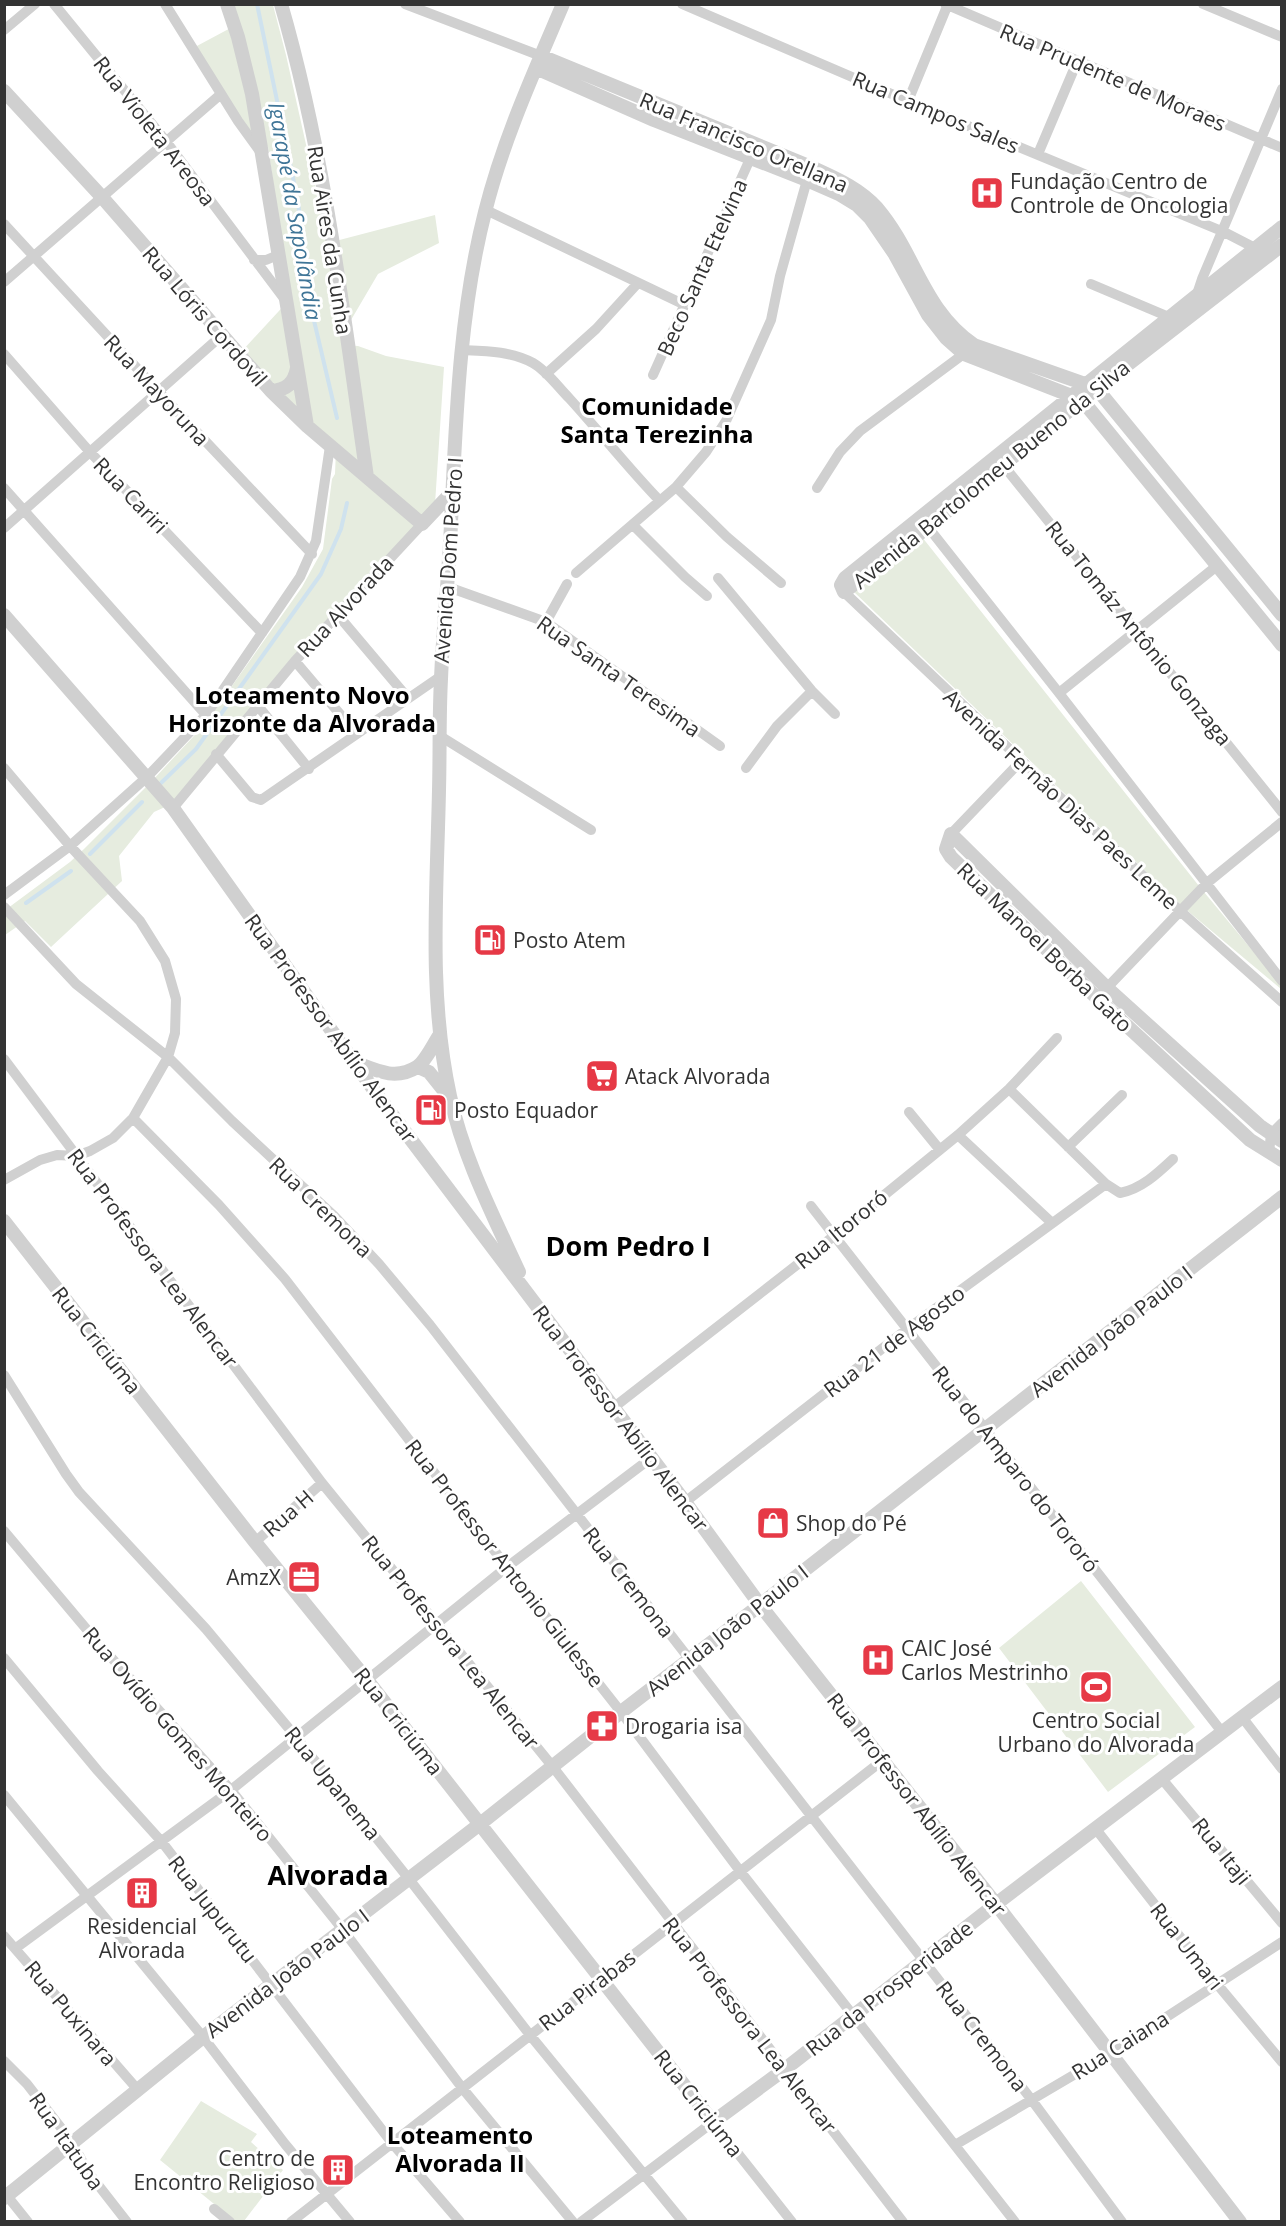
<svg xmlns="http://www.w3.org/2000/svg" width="1286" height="2226" viewBox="0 0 1286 2226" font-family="'Open Sans',sans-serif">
  <rect width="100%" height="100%" fill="#fff"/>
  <path fill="#e6ecdf" d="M 232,5 L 273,5 L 286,55 L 328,243 L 435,215 L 439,243 L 378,274 L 351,320 L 339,330 L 344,345 L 358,346 L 386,356 L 444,367 L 435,504 L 176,802 L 154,812 L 119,856 L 122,881 L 51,947 L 25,921 L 5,935 L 4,911 L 70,862 L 84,849 L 152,781 L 205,724 L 302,587 L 323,549 L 332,479 L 335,474 L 336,449 L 242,351 L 290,299 L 268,147 L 250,134 L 195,47 L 238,24 Z
    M 922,537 L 1199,886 L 1281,985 L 1281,989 L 1183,907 L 853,591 Z
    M 1081,1581 L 1195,1727 L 1108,1792 L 999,1648 Z
    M 201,2101 L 257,2134 L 251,2142 L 283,2170 L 244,2221 L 235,2221 L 160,2160 Z"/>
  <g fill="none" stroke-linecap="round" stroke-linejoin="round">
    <path stroke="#cfe2ee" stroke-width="4" d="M 257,4 L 298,202 L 311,308 L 337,418
      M 161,783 L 196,749 L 321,574 L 341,529 L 347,503
      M 90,854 L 142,802
      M 26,903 L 71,871"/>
    <path stroke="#d0d0d0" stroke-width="10" d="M 54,4 L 165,140 L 286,301
      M 165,4 L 238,121 L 261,153
      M 405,4 L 541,56
      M 682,4 L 908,101 L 1224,232 L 1255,248
      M 945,4 L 1282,148
      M 1203,4 L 1282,37
      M 4,30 L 35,4
      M 908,101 L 948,4
      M 1038,154 L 1077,62
      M 486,210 L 685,305
      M 4,224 L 158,391 L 312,554
      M 254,260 L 266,260 L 278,255
      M 4,282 L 221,94
      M 1091,284 L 1169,317
      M 1199,296 L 1197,294 L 1202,279 L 1282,89
      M 461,350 C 485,351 511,351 533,363 C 547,371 558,387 569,398 C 600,432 628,468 660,501
      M 4,354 L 89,451 L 262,633
      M 546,374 L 596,329 L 638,283
      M 653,375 L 750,159
      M 1000,461 L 1282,812
      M 676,487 L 727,537 L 781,583
      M 4,488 L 206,715
      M 817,488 L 840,452 L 860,431 L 969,350
      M 924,522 L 1059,693 L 1282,981
      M 634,526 L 685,577 L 707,596
      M 4,528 L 221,336
      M 576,573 L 676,487 L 706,452 L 726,421 L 771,320 L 780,276 L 809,173
      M 718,578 L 812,691 L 835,714
      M 448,587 L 546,622 L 720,746
      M 844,592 L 1179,910 L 1282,1002
      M 337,614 L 407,697
      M 546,622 L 567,584
      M 295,661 L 356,733
      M 1059,693 L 1218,565
      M 258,706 L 309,769
      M 440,736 L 591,830
      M 216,754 L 252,797 L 261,800 L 441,676
      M 4,768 L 70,846 L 140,921 L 165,961 L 176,999 L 175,1033 L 168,1057 L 133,1118 L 113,1138 L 90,1151 L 76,1156 L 57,1155 L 40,1160 L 4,1180
      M 746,768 L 777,726 L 812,691
      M 173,808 L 295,661 L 422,524
      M 951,834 L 1021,761
      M 4,895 L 70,846 L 147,777 L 206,715 L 300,577 L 316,541 L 330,446
      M 4,907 L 76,984 L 168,1057 L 232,1121 L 334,1216 L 379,1264 L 430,1325 L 1031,2099 L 1122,2222
      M 1102,993 L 1207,883 L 1282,822
      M 4,1059 L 322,1483 L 553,1767 L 903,2222
      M 1009,1089 L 1106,1184 L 1120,1193 C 1141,1189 1157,1174 1173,1159
      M 909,1112 L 940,1150
      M 133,1118 L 219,1205 L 285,1279 L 507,1567 L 621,1712 L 740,1871 L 1015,2222
      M 958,1135 L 1052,1223
      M 1068,1147 L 1122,1095
      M 1269,1153 L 1271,1134 L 1282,1123
      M 811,1206 L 1222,1732
      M 4,1375 L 66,1474 L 79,1492 L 206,1629 L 296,1737 L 409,1879 L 530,2035 L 683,2222
      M 613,1408 L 834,1236 L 958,1135 L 1009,1089 L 1057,1038
      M 685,1502 L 906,1330 L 1106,1184
      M 4,1531 L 99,1644 L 231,1790 L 343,1930 L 463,2089 L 573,2222
      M 255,1542 L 322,1483
      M 4,1658 L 98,1771 L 162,1842 L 392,2143 L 460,2222
      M 1242,1717 L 1282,1769
      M 1162,1779 L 1282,1923
      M 4,1795 L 203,2037 L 285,2144 L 350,2222
      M 1095,1828 L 1217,1984 L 1282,2062
      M 4,1936 L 138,2090
      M 16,1948 L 231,1790 L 507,1567 L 651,1458
      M 4,2061 L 27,2084 L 72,2142 L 88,2172 L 127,2222
      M 955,2145 L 1111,2053 L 1282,1942
      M 4,2192 L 28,2222
      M 214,2209 L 230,2222
      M 291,2222 L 883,1760
      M 581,2222 L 713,2122 L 792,2222"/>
    <path stroke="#d0d0d0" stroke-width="14" d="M 227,4 L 238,37 L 252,94 L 307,426
      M 281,4 C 326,159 344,319 367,477
      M 541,56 L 811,167 C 835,178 859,188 877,208 C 916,254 922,309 974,345 L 1091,386
      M 536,68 L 654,120 L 807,180 L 839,194 L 857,205 L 870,218 L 894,253 L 928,315 L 946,338 L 964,354 L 1082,400 L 1282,645
      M 4,91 L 101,196 L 271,391 L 307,426 L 422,524 L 453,491
      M 1282,227 L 845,578 L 841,585 L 844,592 L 928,527 L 1082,400 L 1282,245
      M 1097,389 L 1282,615
      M 271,391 C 287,390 294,383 297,368
      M 4,615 L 173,808 L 381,1100 L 685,1502 L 760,1605 L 996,1904 L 1240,2222
      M 354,1062 C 375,1070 395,1081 417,1067 C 425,1062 433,1045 439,1036
      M 418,1067 L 429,1072 L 449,1097
      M 1282,1141 L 1260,1126 L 1107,988 L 951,834 L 946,849 L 951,857 L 1097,998 L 1250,1140 L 1282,1160
      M 4,1221 L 255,1542 L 367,1680 L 713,2122 L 785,2069 L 996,1904 L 1282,1687
      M 519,1272 C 493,1215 463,1157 450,1096 C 428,995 437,892 439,790 C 440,753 439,716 441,679 C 443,627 449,575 451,523 C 456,419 459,314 485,212 C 503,140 534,72 563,4
      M 4,2198 L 203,2037 L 480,1824 L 621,1712 L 760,1605 L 1282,1197"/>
  </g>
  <defs>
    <symbol id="hospital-square" viewBox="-11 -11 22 22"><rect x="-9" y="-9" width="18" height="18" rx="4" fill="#e63946" stroke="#fff"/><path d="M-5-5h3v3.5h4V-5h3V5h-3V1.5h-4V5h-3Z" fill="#fff"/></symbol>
    <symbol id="fuel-square" viewBox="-11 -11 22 22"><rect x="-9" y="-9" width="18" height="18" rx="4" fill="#e63946" stroke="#fff"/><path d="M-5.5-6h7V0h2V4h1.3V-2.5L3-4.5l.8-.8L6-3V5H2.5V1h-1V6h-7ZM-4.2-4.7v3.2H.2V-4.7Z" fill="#fff"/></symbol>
    <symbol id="supermarket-square" viewBox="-11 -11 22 22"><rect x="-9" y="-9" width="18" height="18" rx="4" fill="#e63946" stroke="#fff"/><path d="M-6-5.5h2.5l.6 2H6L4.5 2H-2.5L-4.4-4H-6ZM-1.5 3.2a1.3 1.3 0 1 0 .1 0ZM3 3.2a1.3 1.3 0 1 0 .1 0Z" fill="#fff"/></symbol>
    <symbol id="shop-square" viewBox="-11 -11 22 22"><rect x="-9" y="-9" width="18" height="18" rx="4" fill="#e63946" stroke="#fff"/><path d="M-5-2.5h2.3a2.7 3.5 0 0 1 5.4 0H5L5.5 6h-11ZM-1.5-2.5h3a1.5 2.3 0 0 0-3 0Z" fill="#fff"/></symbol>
    <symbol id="office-square" viewBox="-11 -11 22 22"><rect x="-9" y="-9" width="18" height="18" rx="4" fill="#e63946" stroke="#fff"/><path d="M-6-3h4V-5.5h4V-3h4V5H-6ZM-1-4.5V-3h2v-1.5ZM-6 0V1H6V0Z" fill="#fff"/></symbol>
    <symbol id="stadium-square" viewBox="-11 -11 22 22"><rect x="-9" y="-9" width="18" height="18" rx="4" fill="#e63946" stroke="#fff"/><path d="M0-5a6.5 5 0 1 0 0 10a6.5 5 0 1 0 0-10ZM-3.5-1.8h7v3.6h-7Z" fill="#fff"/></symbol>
    <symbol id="pharmacy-square" viewBox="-11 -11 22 22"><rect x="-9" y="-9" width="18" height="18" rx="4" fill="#e63946" stroke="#fff"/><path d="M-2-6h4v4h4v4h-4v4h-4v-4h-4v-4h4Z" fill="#fff"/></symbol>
    <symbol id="building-square" viewBox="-11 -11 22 22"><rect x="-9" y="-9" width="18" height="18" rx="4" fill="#e63946" stroke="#fff"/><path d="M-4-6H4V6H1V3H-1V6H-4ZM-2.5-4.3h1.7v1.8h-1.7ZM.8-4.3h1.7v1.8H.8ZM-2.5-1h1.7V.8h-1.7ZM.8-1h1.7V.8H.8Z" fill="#fff"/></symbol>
  </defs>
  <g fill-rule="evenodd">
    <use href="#hospital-square" x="968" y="174" width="38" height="38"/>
    <use href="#fuel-square" x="471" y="921" width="38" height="38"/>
    <use href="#supermarket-square" x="583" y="1057" width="38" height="38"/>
    <use href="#fuel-square" x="412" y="1091" width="38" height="38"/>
    <use href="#shop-square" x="754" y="1504" width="38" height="38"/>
    <use href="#office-square" x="285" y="1558" width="38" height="38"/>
    <use href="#hospital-square" x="859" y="1641" width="38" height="38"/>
    <use href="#stadium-square" x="1077" y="1668" width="38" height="38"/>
    <use href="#pharmacy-square" x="583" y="1707" width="38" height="38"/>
    <use href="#building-square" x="123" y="1874" width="38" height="38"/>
    <use href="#building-square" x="319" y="2151" width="38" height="38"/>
  </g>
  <g text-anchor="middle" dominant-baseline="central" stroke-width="6" stroke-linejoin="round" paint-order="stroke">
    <g font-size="21" fill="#333" stroke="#fff">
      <text transform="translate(1113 77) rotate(23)">Rua Prudente de Moraes</text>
      <text transform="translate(936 112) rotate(23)">Rua Campos Sales</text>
      <text transform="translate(155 131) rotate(52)">Rua Violeta Areosa</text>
      <text transform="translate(744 142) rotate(23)">Rua Francisco Orellana</text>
      <text transform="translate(330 240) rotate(81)">Rua Aires da Cunha</text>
      <text transform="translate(702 267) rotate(-66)">Beco Santa Etelvina</text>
      <text transform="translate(205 316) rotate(49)">Rua Lóris Cordovil</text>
      <text transform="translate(157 390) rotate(47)">Rua Mayoruna</text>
      <text transform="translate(991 474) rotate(-39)">Avenida Bartolomeu Bueno da Silva</text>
      <text transform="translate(131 495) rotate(46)">Rua Cariri</text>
      <text transform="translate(448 560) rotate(-86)">Avenida Dom Pedro I</text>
      <text transform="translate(345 606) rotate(-47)">Rua Alvorada</text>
      <text transform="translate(1139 633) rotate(51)">Rua Tomáz Antônio Gonzaga</text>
      <text transform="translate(619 676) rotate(35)">Rua Santa Teresima</text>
      <text transform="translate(1061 799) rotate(43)">Avenida Fernão Dias Paes Leme</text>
      <text transform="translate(1045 947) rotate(44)">Rua Manoel Borba Gato</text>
      <text transform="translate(331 1028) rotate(54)">Rua Professor Abílio Alencar</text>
      <text transform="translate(321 1207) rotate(44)">Rua Cremona</text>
      <text transform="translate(841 1229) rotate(-39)">Rua Itororó</text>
      <text transform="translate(153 1258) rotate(53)">Rua Professora Lea Alencar</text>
      <text transform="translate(1111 1331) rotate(-38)">Avenida João Paulo I</text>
      <text transform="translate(97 1340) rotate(52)">Rua Criciúma</text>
      <text transform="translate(894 1341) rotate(-37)">Rua 21 de Agosto</text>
      <text transform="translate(621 1418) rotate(53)">Rua Professor Abílio Alencar</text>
      <text transform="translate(1016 1469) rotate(52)">Rua do Amparo do Tororó</text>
      <text transform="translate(288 1513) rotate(-41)">Rua H</text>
      <text transform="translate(505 1563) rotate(52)">Rua Professor Antonio Giulesse</text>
      <text transform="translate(629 1582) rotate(52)">Rua Cremona</text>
      <text transform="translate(727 1630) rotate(-38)">Avenida João Paulo I</text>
      <text transform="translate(451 1642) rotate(51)">Rua Professora Lea Alencar</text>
      <text transform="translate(399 1721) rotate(52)">Rua Criciúma</text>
      <text transform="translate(178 1734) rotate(49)">Rua Ovídio Gomes Monteiro</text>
      <text transform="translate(333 1783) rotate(51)">Rua Upanema</text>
      <text transform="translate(917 1804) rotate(52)">Rua Professor Abílio Alencar</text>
      <text transform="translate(1222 1851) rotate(51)">Rua Itaji</text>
      <text transform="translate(213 1909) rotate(52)">Rua Jupurutu</text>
      <text transform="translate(1187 1946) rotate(52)">Rua Umari</text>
      <text transform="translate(287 1973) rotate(-37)">Avenida João Paulo I</text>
      <text transform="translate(889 1988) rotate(-38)">Rua da Prosperidade</text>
      <text transform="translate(587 1990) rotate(-38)">Rua Pirabas</text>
      <text transform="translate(71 2013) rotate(50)">Rua Puxinara</text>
      <text transform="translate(750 2025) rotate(52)">Rua Professora Lea Alencar</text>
      <text transform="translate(982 2036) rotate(52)">Rua Cremona</text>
      <text transform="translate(1120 2045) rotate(-32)">Rua Caiana</text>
      <text transform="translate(699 2103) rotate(52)">Rua Criciúma</text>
      <text transform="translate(67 2141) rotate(55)">Rua Itatuba</text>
    </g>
    <g font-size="21" fill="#333" stroke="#fff" text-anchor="start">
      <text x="1010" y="181">Fundação Centro de<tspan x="1010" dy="24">Controle de Oncologia</tspan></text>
      <text x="513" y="940">Posto Atem</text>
      <text x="625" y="1076">Atack Alvorada</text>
      <text x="454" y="1110">Posto Equador</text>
      <text x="796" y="1523">Shop do Pé</text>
      <text x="281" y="1577" text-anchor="end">AmzX</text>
      <text x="901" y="1648">CAIC José<tspan x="901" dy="24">Carlos Mestrinho</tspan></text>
      <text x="1096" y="1720" text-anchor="middle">Centro Social<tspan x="1096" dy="24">Urbano do Alvorada</tspan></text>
      <text x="625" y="1726">Drogaria isa</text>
      <text x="142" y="1926" text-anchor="middle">Residencial<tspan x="142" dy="24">Alvorada</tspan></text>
      <text x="315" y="2158" text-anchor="end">Centro de<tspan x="315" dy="24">Encontro Religioso</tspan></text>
    </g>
    <g font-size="22" font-style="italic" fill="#3f7597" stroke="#fff">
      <text transform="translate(296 211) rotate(80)">Igarapé da Sapolândia</text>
    </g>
    <g font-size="24" font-weight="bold" fill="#000" stroke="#fff">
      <text x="657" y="405">Comunidade<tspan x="657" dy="28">Santa Terezinha</tspan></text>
      <text x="302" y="694">Loteamento Novo<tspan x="302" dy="28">Horizonte da Alvorada</tspan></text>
      <text x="460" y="2134">Loteamento<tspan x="460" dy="28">Alvorada II</tspan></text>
    </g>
    <g font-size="27" font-weight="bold" fill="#000" stroke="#fff">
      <text x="628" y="1245">Dom Pedro I</text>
      <text x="328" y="1874">Alvorada</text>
    </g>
  </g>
  <rect width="1286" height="2226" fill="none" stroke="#333333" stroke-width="12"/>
</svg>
